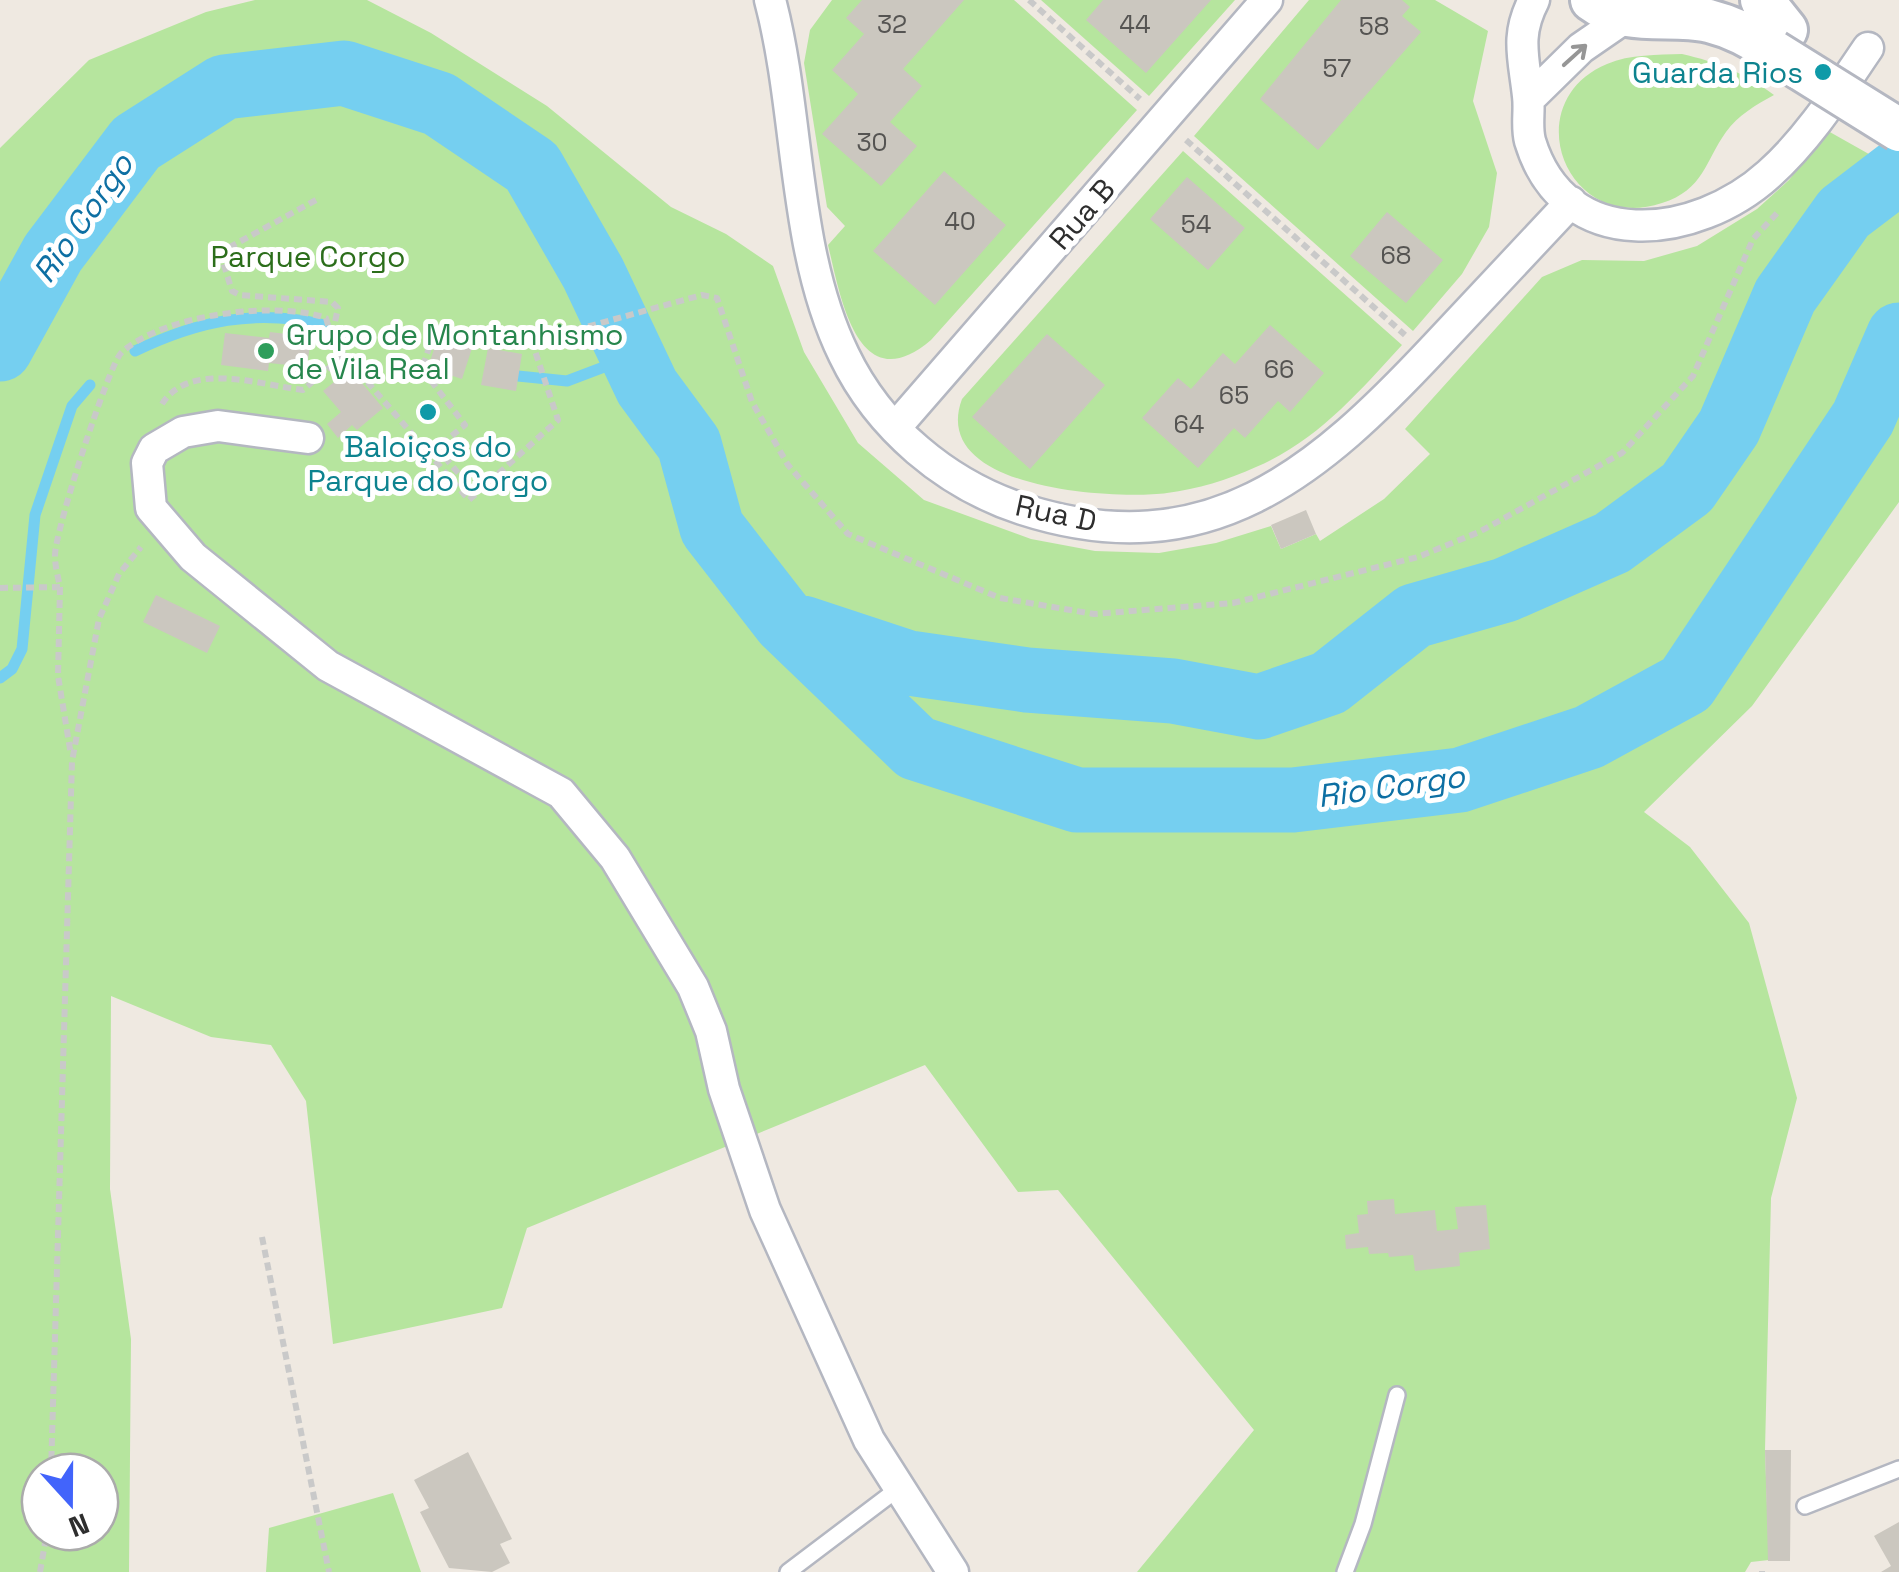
<svg xmlns="http://www.w3.org/2000/svg" width="1899" height="1572" viewBox="0 0 1899 1572" font-family="'Space Grotesk',sans-serif">
  <rect width="100%" height="100%" fill="#efe9e1"/>
  <path fill="#b6e59e" fill-rule="evenodd" d="M 255,0 L 367,0 L 431,33 L 547,106 L 671,207 L 726,234 L 773,266 L 804,352 L 858,443 L 924,500 L 1031,539 L 1095,551 L 1159,553 L 1216,543 L 1271,526 L 1281,549 L 1316,534 L 1320,541 L 1384,499 L 1430,454 L 1405,429 L 1542,277 L 1582,260 L 1644,261 L 1697,246 L 1757,209 L 1789,180 L 1828,131 L 1899,171 L 1899,502 L 1752,706 L 1644,812 L 1690,847 L 1749,923 L 1797,1098 L 1771,1198 L 1765,1450 L 1769,1560 L 1751,1562 L 1745,1572 L 1137,1572 L 1254,1430 L 1058,1190 L 1018,1192 L 925,1065 L 527,1228 L 502,1308 L 333,1344 L 306,1101 L 271,1045 L 211,1037 L 111,996 L 110,1189 L 131,1339 L 129,1572 L 0,1572 L 0,148 L 89,60 L 206,12 ZM 40,1472 L 100,1472 L 100,1532 L 40,1532 Z
    M 832,0 L 1014,0 L 1137,110 L 931,340 C 857,403 840,294 828,245 L 845,226 L 827,207 L 804,63 L 810,30 Z
    M 1041,0 L 1235,0 L 1149,96 Z
    M 1309,0 L 1435,0 L 1488,31 L 1473,101 L 1497,173 L 1489,227 L 1462,274 L 1413,331 L 1194,136 Z
    M 1682,54 C 1717,62 1745,73 1774,95 C 1756,105 1738,115 1726,132 C 1705,161 1704,190 1662,203 C 1565,235 1516,102 1607,64 C 1630,54 1658,55 1682,54 Z
    M 1183,151 L 1402,345 C 1358,393 1317,441 1256,467 C 1227,480 1198,489 1167,493 C 1115,500 928,490 962,399 Z
    M 393,1493 L 421,1572 L 266,1572 L 269,1528 Z"/>
  <g fill="none" stroke-linecap="round" stroke-linejoin="round">
    <path stroke="#75cff0" stroke-width="11" d="M 135,351 C 198,321 255,308 325,325
      M 518,376 L 567,381 L 633,356
      M 0,678 L 12,669 L 22,649 L 35,515 L 72,406 L 90,385"/>
    <path stroke="#75cff0" stroke-width="65" d="M 0,349 L 53,253 L 136,143 L 224,87 L 344,73 L 439,104 L 532,167 L 593,273 L 647,387 L 689,444 L 712,528 L 785,622 L 916,748 L 1077,800 L 1293,800 L 1460,780 L 1589,737 L 1686,684 L 1863,418 L 1899,335
      M 803,628 L 909,663 L 1027,680 L 1173,691 L 1259,707 L 1329,683 L 1414,616 L 1505,590 L 1612,543 L 1687,488 L 1729,427 L 1785,296 L 1844,213 L 1899,171"/>
  </g>
  <path fill="#cbc7bf" d="M 862,0 L 964,0 L 903,69 L 922,86 L 890,122 L 917,146 L 881,186 L 822,134 L 858,94 L 832,70 L 864,34 L 846,18 Z
    M 1103,0 L 1211,0 L 1146,73 L 1086,20 Z
    M 1341,0 L 1402,0 L 1410,7 L 1402,16 L 1421,32 L 1318,150 L 1260,99 Z
    M 944,171 L 1006,225 L 935,305 L 873,251 Z
    M 1187,177 L 1245,228 L 1208,270 L 1150,219 Z
    M 1387,212 L 1443,260 L 1406,303 L 1350,256 Z
    M 1270,325 L 1324,373 L 1290,412 L 1278,401 L 1245,438 L 1234,428 L 1198,468 L 1142,418 L 1178,378 L 1191,389 L 1223,353 L 1235,364 Z
    M 270,332 L 311,337 L 307,367 L 269,363 L 268,371 L 221,365 L 225,333 L 269,338 Z
    M 439,333 L 473,345 L 462,379 L 428,368 Z
    M 1047,334 L 1105,385 L 1030,469 L 972,417 Z
    M 488,348 L 522,354 L 516,391 L 481,385 Z
    M 350,369 L 383,408 L 357,430 L 352,425 L 338,438 L 327,424 L 341,412 L 323,391 Z
    M 1306,510 L 1316,534 L 1281,549 L 1271,525 Z
    M 156,595 L 220,626 L 207,653 L 143,622 Z
    M 1394,1199 L 1395,1214 L 1435,1210 L 1437,1231 L 1458,1229 L 1455,1207 L 1486,1205 L 1490,1249 L 1459,1253 L 1460,1266 L 1415,1271 L 1413,1255 L 1389,1257 L 1388,1253 L 1369,1254 L 1368,1247 L 1346,1249 L 1345,1235 L 1359,1233 L 1357,1215 L 1368,1214 L 1367,1201 Z
    M 1765,1450 L 1791,1450 L 1790,1561 L 1768,1561 Z
    M 468,1452 L 512,1539 L 500,1544 L 510,1563 L 492,1572 L 449,1568 L 420,1512 L 429,1508 L 414,1480 Z
    M 1899,1522 L 1899,1572 L 1881,1572 L 1891,1566 L 1874,1536 Z"/>
  <g fill="none" stroke-linecap="round" stroke-linejoin="round">
    <defs>
      <path id="service" d="M 1805,1506 L 1899,1469
        M 788,1572 L 899,1488
        M 1345,1572 L 1363,1524 L 1397,1395"/>
      <path id="minor" d="M 770,0 C 800,113 792,249 844,355 C 879,428 946,484 1022,509 C 1208,569 1318,472 1436,346 C 1481,298 1526,250 1571,202
        M 1534,0 C 1515,36 1524,58 1528,96 C 1530,111 1526,126 1530,141 C 1565,256 1696,240 1769,174 C 1809,138 1838,92 1868,48
        M 1529,99 L 1581,48 L 1626,17
        M 895,428 L 1267,0
        M 308,438 L 218,426 L 183,432 L 154,449 L 147,463 L 151,508 L 193,557 L 328,666 L 561,793 L 615,858 L 693,987 L 711,1031 L 724,1089 L 765,1210 L 869,1440 L 953,1572"/>
      <path id="secondary" d="M 1592,0 C 1628,27 1669,12 1709,21 C 1733,27 1754,38 1774,52
        M 1762,0 L 1786,30"/>
    </defs>
    <use href="#service" stroke="#b4b7c1" stroke-width="20"/>
    <use href="#minor" stroke="#b4b7c1" stroke-width="35"/>
    <use href="#secondary" stroke="#b4b7c1" stroke-width="48"/>
    <path stroke="#c9c9c9" stroke-width="6" stroke-dasharray="8 5" stroke-linecap="butt" d="M 1029,0 L 1140,99
      M 1186,140 L 1405,335
      M 316,200 L 230,247 L 223,262 L 232,291 L 240,295 L 332,302 L 338,308 L 333,331
      M 162,404 C 190,360 260,385 303,390 L 344,355
      M 462,492 L 469,486 L 437,448 L 465,425 L 422,369 L 436,327 L 499,343
      M 60,587 L 58,676 L 71,755
      M 0,588 L 60,587 C 58,577 55,566 55,556 C 54,533 109,365 121,353 C 161,315 275,300 326,318 L 333,342 L 469,500 L 558,420 L 532,342 L 702,295 L 717,298 L 752,402 L 788,465 L 848,534 L 1000,598 L 1094,614 L 1233,603 L 1418,557 L 1479,532 L 1622,453 L 1693,376 L 1753,239 L 1779,211
      M 262,1237 L 329,1572
      M 51,1472 L 72,761 L 99,619 L 119,574 L 141,547
      M 1762,1571 L 1762,1572
      M 40,1572 L 47,1532"/>
    <use href="#service" stroke="#fff" stroke-width="15"/>
    <use href="#minor" stroke="#fff" stroke-width="30"/>
    <use href="#secondary" stroke="#fff" stroke-width="42"/>
    <defs>
      <path id="secondary-bridge" d="M 1774,52 L 1899,130"/>
    </defs>
    <use href="#secondary-bridge" stroke="#b4b7c1" stroke-width="48" stroke-linecap="butt"/>
    <use href="#secondary-bridge" stroke="#fff" stroke-width="42"/>
  </g>
  <defs><path id="oneway-shaft" d="M-6 0H5M1.5-3L5.5 0L1.5 3" fill="none" stroke-width="1.6" stroke-linecap="round" stroke-linejoin="round" transform="scale(2.5)"/></defs>
  <use stroke="#969696" href="#oneway-shaft" transform="translate(1575 55) rotate(-42)"/>
  <g fill="#0f9aa8" stroke="#fff" stroke-width="4">
    <circle cx="1823" cy="72" r="10"/>
    <circle cx="428" cy="412" r="10"/>
  </g>
  <circle fill="#2e9e5b" stroke="#fff" stroke-width="4" cx="266" cy="351" r="10"/>
  <g text-anchor="middle" dominant-baseline="central" stroke-width="10" stroke-linejoin="round" paint-order="stroke">
    <g font-size="25" fill="#555452">
      <text x="892" y="24">32</text>
      <text x="1135" y="24">44</text>
      <text x="1374" y="26">58</text>
      <text x="1337" y="68">57</text>
      <text x="872" y="142">30</text>
      <text x="960" y="221">40</text>
      <text x="1196" y="224">54</text>
      <text x="1396" y="255">68</text>
      <text x="1279" y="369">66</text>
      <text x="1234" y="395">65</text>
      <text x="1189" y="424">64</text>
    </g>
    <g font-size="30" fill="#0d838f" stroke="#fff" text-anchor="end">
      <text x="1803" y="72">Guarda Rios</text>
      <text x="428" y="446" text-anchor="middle">Baloiços do<tspan x="428" dy="34">Parque do Corgo</tspan></text>
    </g>
    <g font-size="30" fill="#2e2e2e" stroke="#fff">
      <text transform="translate(1082 214) rotate(-49)">Rua B</text>
      <text transform="translate(1056 513) rotate(12)">Rua D</text>
    </g>
    <g font-size="30" fill="#2c6e1b" stroke="#fff">
      <text x="308" y="256">Parque Corgo</text>
    </g>
    <g font-size="30" fill="#27864d" stroke="#fff" text-anchor="start">
      <text x="286" y="334">Grupo de Montanhismo<tspan x="286" dy="34">de Vila Real</tspan></text>
    </g>
    <g font-size="32" font-style="italic" fill="#0d6fa3" stroke="#fff">
      <text transform="translate(83 218) rotate(-55)">Rio Corgo</text>
      <text transform="translate(1391 786) rotate(-8)">Rio Corgo</text>
    </g>
  </g>
  <g transform="translate(70 1502) rotate(159)"><circle r="48" fill="#ffffff" stroke="#ababab" stroke-width="2.5"/>
  <path d="M0-8L18 38L0 25L-18 38Z" fill="#4264fb"/>
  <text y="-15" font-size="28" font-weight="bold" text-anchor="middle" fill="#2e2e2e">N</text>
  </g>
</svg>
